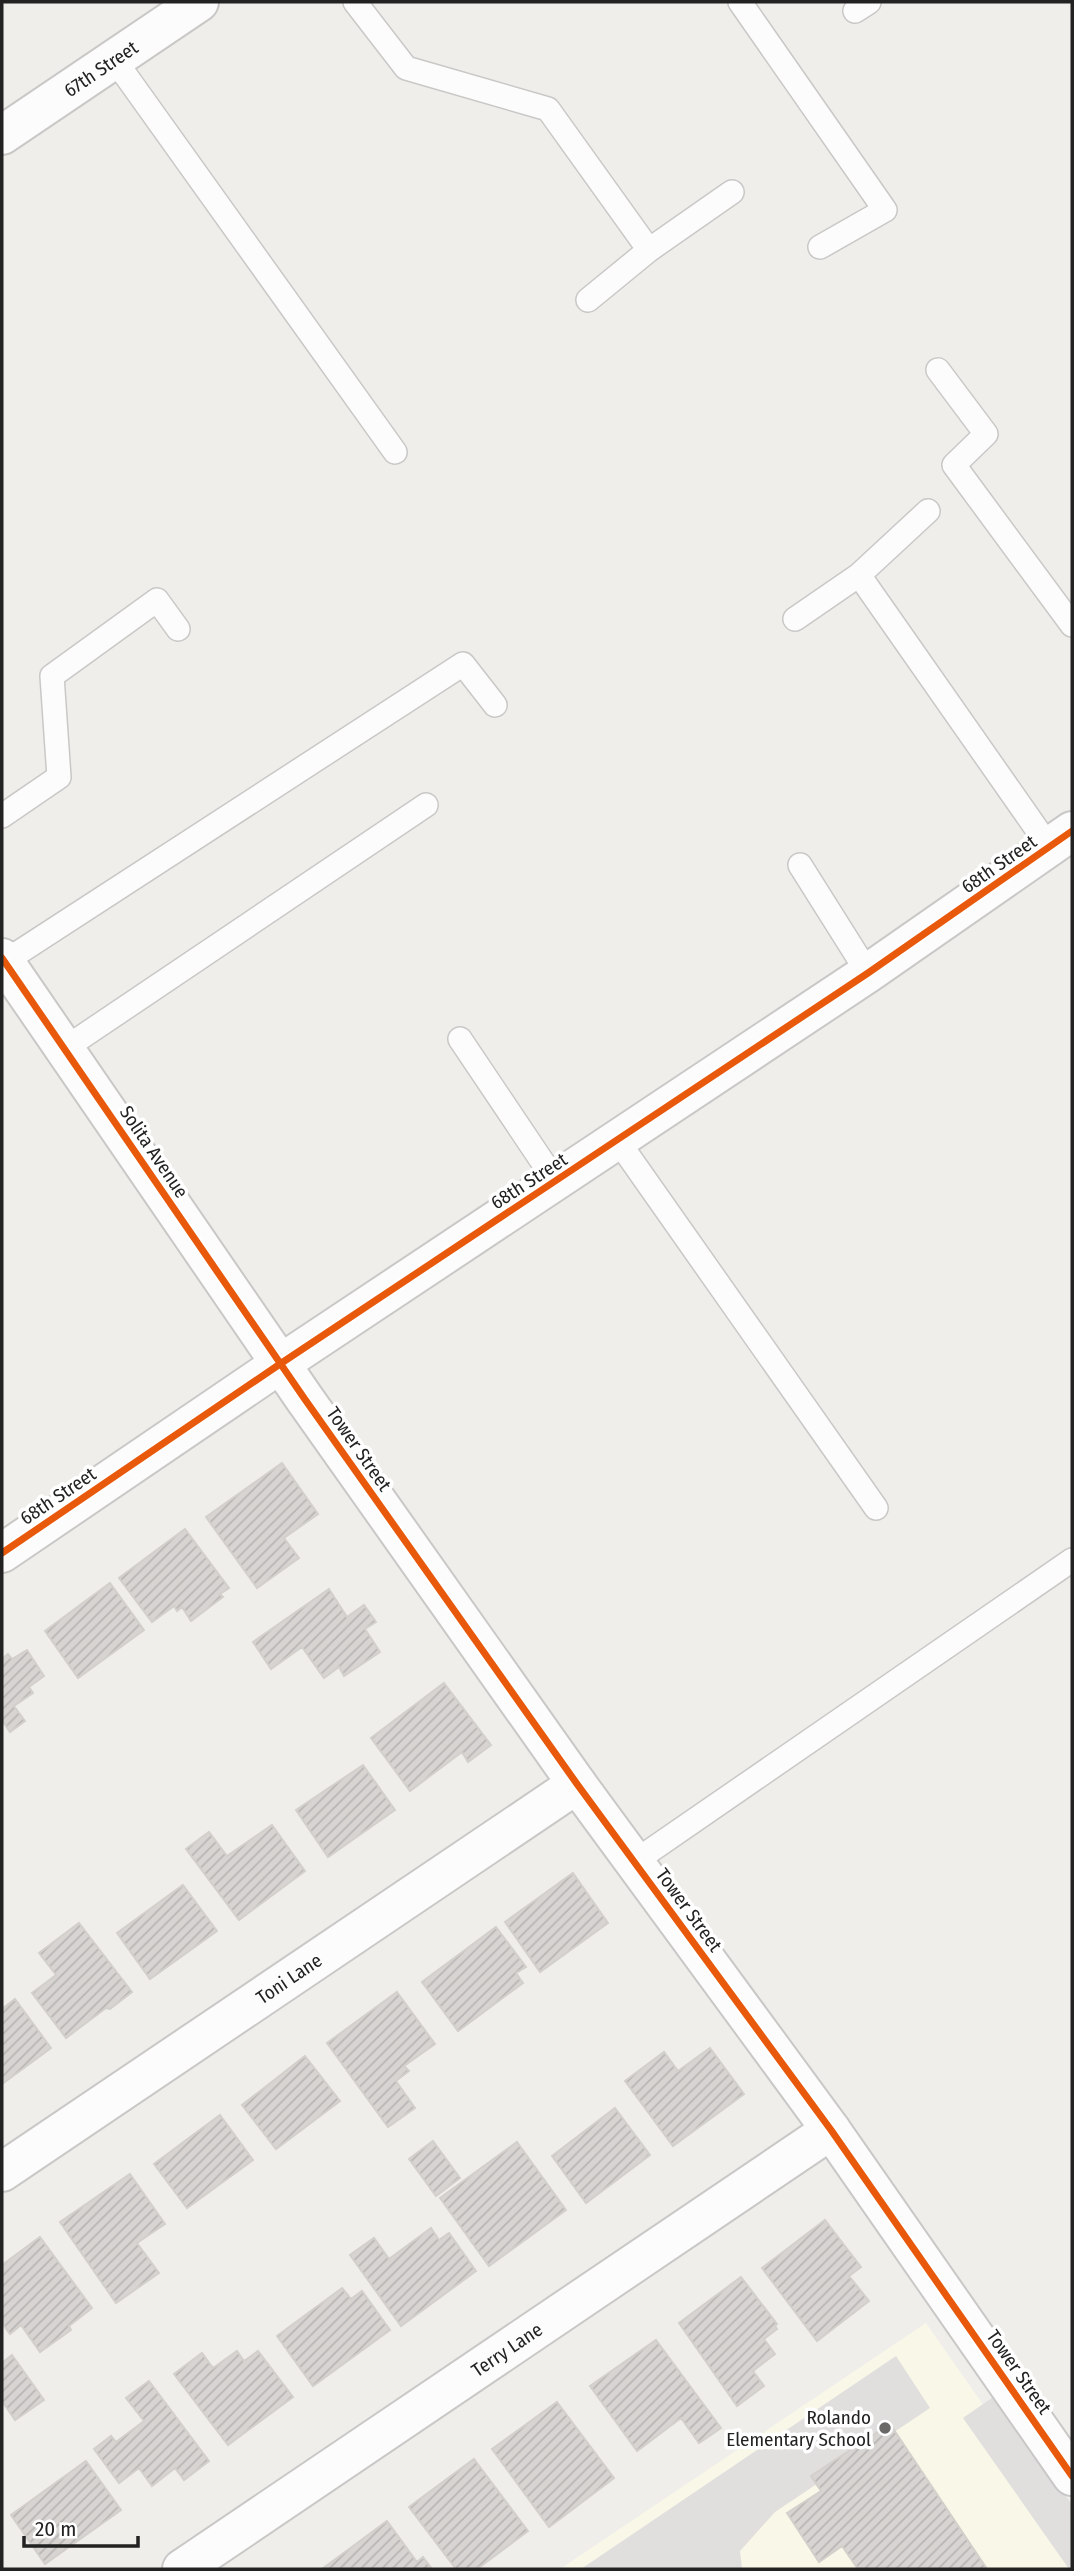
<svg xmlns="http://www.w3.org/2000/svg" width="1074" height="2571" viewBox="0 0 1074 2571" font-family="'Fira Sans Condensed',sans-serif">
  <defs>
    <pattern id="building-hatch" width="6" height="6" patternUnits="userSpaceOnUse" patternTransform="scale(1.75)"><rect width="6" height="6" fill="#d7d4d2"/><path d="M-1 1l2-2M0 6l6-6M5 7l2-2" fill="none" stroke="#b8b6b4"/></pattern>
  </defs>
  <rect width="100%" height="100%" fill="#f0eeeb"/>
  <path fill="#f8f7e8" d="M 926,2323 L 1072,2532 L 1072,2569 L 560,2569 Z"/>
  <path fill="#e0dfde" d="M 896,2356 L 930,2408 L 775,2512 L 740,2551 L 742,2569 L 581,2569 Z
    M 996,2395 L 1072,2505 L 1072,2569 L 1069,2569 L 963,2418 Z"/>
  <path fill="url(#building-hatch)" stroke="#d3d0cc" stroke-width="2" d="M 282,1463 L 318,1514 L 284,1538 L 299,1558 L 257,1588 L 206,1517 Z
    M 185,1529 L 229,1588 L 220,1594 L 223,1597 L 191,1621 L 182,1607 L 177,1611 L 174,1606 L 152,1622 L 119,1578 Z
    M 110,1583 L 144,1630 L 78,1678 L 45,1631 Z
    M 329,1589 L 347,1617 L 364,1605 L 376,1622 L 365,1629 L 380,1652 L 344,1676 L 339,1667 L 324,1678 L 302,1647 L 271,1669 L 253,1642 Z
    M 27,1650 L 44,1676 L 29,1687 L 33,1693 L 14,1706 L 25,1721 L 10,1732 L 2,1720 L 2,1659 L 8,1654 L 12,1659 Z
    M 444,1683 L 491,1745 L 468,1762 L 462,1752 L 410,1791 L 371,1738 Z
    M 363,1765 L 395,1810 L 328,1857 L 296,1810 Z
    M 272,1825 L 305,1871 L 239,1920 L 186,1849 L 209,1832 L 227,1856 Z
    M 573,1873 L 608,1923 L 540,1972 L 505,1922 Z
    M 183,1885 L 217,1931 L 150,1979 L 117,1933 Z
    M 79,1923 L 132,1992 L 110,2009 L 106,2008 L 66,2038 L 32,1993 L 56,1975 L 39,1953 Z
    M 496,1927 L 526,1967 L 516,1973 L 523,1983 L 458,2031 L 422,1982 Z
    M 397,1992 L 435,2044 L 404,2066 L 409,2071 L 396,2081 L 415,2108 L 388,2127 L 327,2043 Z
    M 15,1999 L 51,2048 L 2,2084 L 2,2009 Z
    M 710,2048 L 744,2094 L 673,2146 L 625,2081 L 664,2052 L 678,2071 Z
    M 305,2056 L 340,2101 L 276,2149 L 242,2105 Z
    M 615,2108 L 650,2155 L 586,2203 L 552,2156 Z
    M 220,2115 L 253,2160 L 187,2208 L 154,2164 Z
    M 433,2141 L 460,2178 L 436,2196 L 409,2159 Z
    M 517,2142 L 566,2210 L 489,2266 L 440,2198 Z
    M 130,2174 L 165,2224 L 137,2243 L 159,2273 L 116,2303 L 60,2222 Z
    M 825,2220 L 861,2267 L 849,2276 L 869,2301 L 817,2341 L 762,2268 Z
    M 431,2228 L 439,2240 L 449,2233 L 476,2271 L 401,2326 L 350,2255 L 374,2238 L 389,2259 Z
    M 40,2237 L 92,2308 L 69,2326 L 71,2330 L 40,2352 L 21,2325 L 10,2334 L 2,2323 L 2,2265 Z
    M 741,2277 L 777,2324 L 775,2326 L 777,2329 L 764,2339 L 775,2354 L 753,2371 L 764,2386 L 737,2406 L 679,2323 Z
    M 342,2288 L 351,2299 L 362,2291 L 390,2330 L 313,2386 L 277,2336 Z
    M 656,2340 L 721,2428 L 699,2443 L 681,2418 L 637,2451 L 590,2386 Z
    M 237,2351 L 244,2361 L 258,2351 L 293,2397 L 228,2445 L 174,2374 L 202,2353 L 213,2368 Z
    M 12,2355 L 44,2400 L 15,2420 L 2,2401 L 2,2363 Z
    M 149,2381 L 209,2461 L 184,2480 L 175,2468 L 152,2486 L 139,2468 L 119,2483 L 94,2449 L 111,2436 L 116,2442 L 144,2421 L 126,2398 Z
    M 557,2402 L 614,2478 L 549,2527 L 492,2449 Z
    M 890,2424 L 987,2569 L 858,2569 L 842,2546 L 819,2562 L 787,2513 L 821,2491 L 811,2476 Z
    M 474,2459 L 528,2531 L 477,2569 L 456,2569 L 409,2507 Z
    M 86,2461 L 121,2510 L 45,2564 L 11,2515 Z
    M 387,2521 L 417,2562 L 423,2557 L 432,2569 L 322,2569 Z"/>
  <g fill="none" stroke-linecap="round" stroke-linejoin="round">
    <defs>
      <path id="service" d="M 355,2 L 406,68 L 548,109 L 649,250 L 588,300
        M 740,2 L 885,210 L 820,247
        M 855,11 L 869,2
        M 114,59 L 395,452
        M 649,250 L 732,192
        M 938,370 L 986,434 L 954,465 L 1072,625
        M 928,511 L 859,575 L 1050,848
        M 795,619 L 859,575
        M 2,816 L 59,777 L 52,676 L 157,600 L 178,629
        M 800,865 L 868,973
        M 4,962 L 463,664 L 495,705
        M 460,1039 L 556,1182
        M 64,1049 L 426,805
        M 618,1141 L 876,1508
        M 634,1862 L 1072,1560"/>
      <g id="minor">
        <path id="s1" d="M 2,135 L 199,2"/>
        <path d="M 2,958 L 304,1398 L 577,1784 L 831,2130 L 1072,2476"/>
        <path d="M 2,1553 L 280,1364 L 868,973 L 1072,831"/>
        <path id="s2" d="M 2,2172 L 577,1784"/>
        <path id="s3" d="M 182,2569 L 831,2130"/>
      </g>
    </defs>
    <use href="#service" stroke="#c9c8c7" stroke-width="26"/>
    <use href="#minor" stroke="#c9c8c7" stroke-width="42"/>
    <use href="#service" stroke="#fdfcfc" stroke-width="23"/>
    <use href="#minor" stroke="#fdfcfc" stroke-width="38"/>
    <defs>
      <path id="cycleway" d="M 2,958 L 304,1398 L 577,1784 L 831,2130 L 1072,2476
        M 2,1553 L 280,1364 L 868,973 L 1072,831"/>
    </defs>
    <use href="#cycleway" stroke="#fff" stroke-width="11"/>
    <use href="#cycleway" stroke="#e8590c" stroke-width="7"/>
  </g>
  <circle fill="#6a6968" stroke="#fff" stroke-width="2.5" cx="885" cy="2428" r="7"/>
  <g text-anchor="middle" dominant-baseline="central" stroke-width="7" stroke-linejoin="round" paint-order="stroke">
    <g font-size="19" fill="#222" stroke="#fff">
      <text stroke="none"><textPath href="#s1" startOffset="119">67th Street</textPath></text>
      <text transform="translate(999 864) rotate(-35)">68th Street</text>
      <text transform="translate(154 1152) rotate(56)">Solita Avenue</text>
      <text transform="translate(529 1181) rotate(-33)">68th Street</text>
      <text transform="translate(359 1449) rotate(55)">Tower Street</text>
      <text transform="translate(58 1496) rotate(-34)">68th Street</text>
      <text transform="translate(689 1910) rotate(54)">Tower Street</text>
      <text stroke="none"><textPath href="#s2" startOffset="346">Toni Lane</textPath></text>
      <text stroke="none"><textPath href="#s3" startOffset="392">Terry Lane</textPath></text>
      <text transform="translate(1019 2372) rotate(55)">Tower Street</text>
    </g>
    <g font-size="19" fill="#222" stroke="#fff" text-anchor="end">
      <text x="871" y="2417">Rolando<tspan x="871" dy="22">Elementary School</tspan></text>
    </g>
  </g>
  <rect width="1074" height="2571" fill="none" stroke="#222222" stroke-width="7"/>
  <path d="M24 2536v10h114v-10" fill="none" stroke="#222222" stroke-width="3.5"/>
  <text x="35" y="2536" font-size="21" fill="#222222" stroke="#ffffff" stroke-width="5" paint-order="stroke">20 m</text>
</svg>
